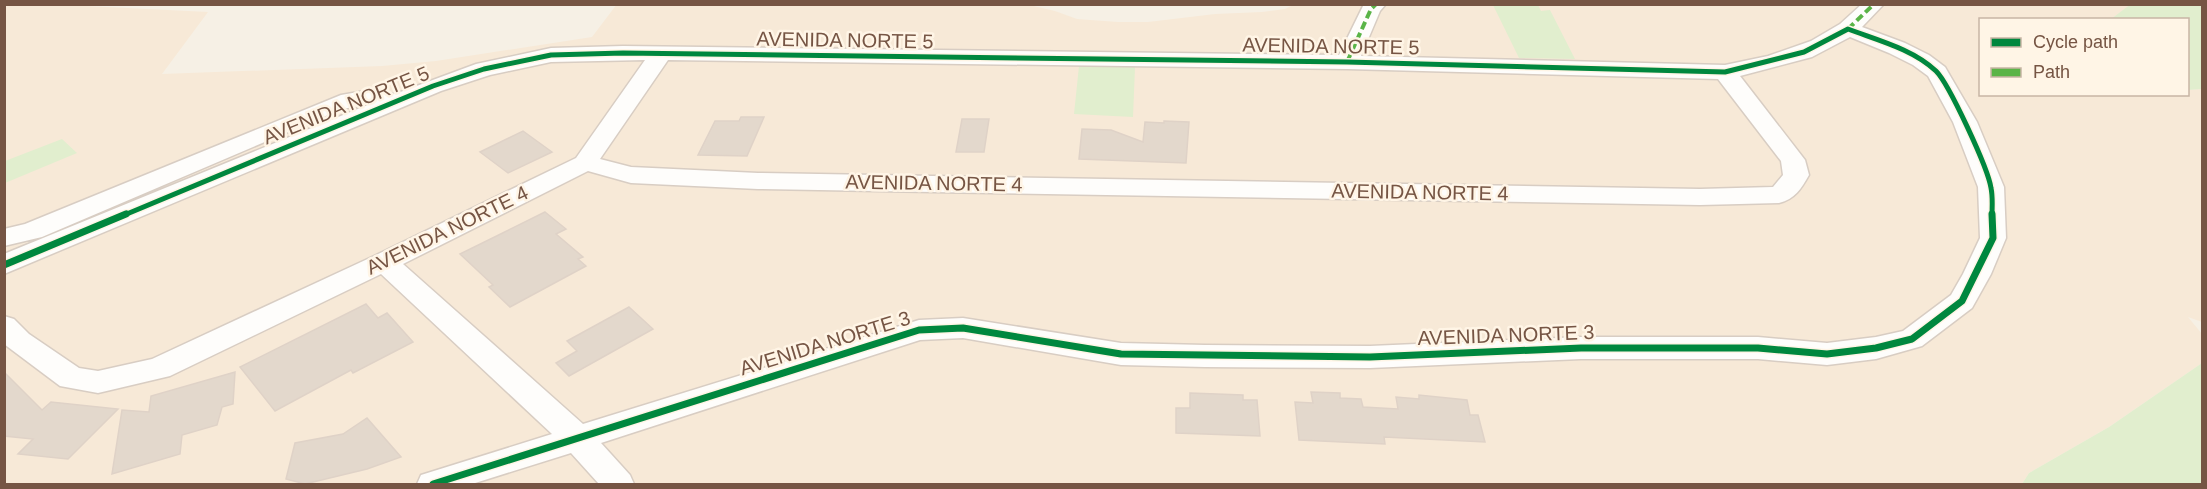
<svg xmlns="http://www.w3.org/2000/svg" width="2207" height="489" viewBox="0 0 2207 489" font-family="Helvetica,sans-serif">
  <rect width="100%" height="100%" fill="#f6f0e5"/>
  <path fill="#f7e9d7" d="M 46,4 L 208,12 L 162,74 L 382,66 L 436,61 L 592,37 L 617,4 L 1025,4 L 1055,11 L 1077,19 L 1118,22 L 1148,22 L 1215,14 L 1262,12 L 1285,9 L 1295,4 L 2131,5 L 2111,19 L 1980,20 L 1980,94 L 2188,94 L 2188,90 L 2202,89 L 2202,322 L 2188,317 L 2202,334 L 2202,363 L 2109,427 L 2029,473 L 2022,484 L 5,484 L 4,5 Z"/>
  <path fill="#e1eece" d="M 2131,4 L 2202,5 L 2202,89 L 2188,90 L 2188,20 L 2111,19 Z
    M 1493,5 L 1538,5 L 1541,11 L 1550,10 L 1575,59 L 1519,58 Z
    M 1079,66 L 1135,67 L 1133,117 L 1074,114 Z
    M 62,139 L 77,153 L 5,183 L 5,161 Z
    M 2202,363 L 2202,484 L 2022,484 L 2029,473 L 2109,427 Z"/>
  <path fill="#e3d8cc" stroke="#dfd2c7" stroke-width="1.5" d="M 741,117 L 764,117 L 747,156 L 698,155 L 715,121 L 739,121 Z
    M 962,119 L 989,119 L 984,152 L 956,152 Z
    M 1164,121 L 1189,122 L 1186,163 L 1079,159 L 1082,129 L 1111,130 L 1143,142 L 1145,122 L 1164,123 Z
    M 523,131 L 552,152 L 508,173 L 480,152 Z
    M 545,212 L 566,229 L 556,234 L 583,257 L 578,259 L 586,266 L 510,307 L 489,287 L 493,285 L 460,254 Z
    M 366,304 L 378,318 L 387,313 L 413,342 L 353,373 L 351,370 L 275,411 L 240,367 Z
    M 629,307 L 653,329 L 569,376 L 556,363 L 577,351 L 567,341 Z
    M 4,372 L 42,410 L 51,402 L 118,409 L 68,459 L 18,454 L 33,439 L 4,436 Z
    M 235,372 L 233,404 L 222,407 L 217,425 L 182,435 L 180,454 L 112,474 L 122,410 L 149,412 L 151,396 Z
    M 1311,392 L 1340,393 L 1340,398 L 1361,399 L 1363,407 L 1398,409 L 1396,397 L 1419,399 L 1419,395 L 1467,400 L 1470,415 L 1478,415 L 1485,442 L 1384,437 L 1385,444 L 1299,440 L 1295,402 L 1313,403 Z
    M 1190,393 L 1243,395 L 1243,400 L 1257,400 L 1260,436 L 1176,433 L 1176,408 L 1190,408 Z
    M 367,418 L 401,457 L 367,469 L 305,484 L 286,479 L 295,443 L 343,434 Z"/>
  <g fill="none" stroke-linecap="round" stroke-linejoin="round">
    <defs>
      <path id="minor" d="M 1364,4 L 1386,4 L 1380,11 L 1361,56 L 1725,65 L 1768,56 L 1811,41 L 1840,24 L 1862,4 L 1884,4 L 1862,27 L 1905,43 L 1929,55 L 1945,67 L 1977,122 L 2004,187 L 2006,238 L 1991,274 L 1972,308 L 1922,346 L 1876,359 L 1827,365 L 1758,359 L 1581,359 L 1370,368 L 1205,367 L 1121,365 L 963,338 L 920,340 L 601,443 L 630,475 L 634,484 L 599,484 L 571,453 L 472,484 L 417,484 L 421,475 L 552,434 L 381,274 L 170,376 L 98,393 L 60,386 L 4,344 L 4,316 L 14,319 L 29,334 L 79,368 L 98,371 L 152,359 L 374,256 L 576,158 L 645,60 L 551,62 L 490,75 L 441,91 L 4,274 L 4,254 L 370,104 L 342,109 L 42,237 L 4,246 L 4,229 L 25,224 L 341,95 L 370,90 L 395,94 L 476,64 L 551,48 L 623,46 L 1339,55 ZM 1850,37 L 1889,53 L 1913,65 L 1928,76 L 1953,122 L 1978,187 L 1980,238 L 1963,274 L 1951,295 L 1903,331 L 1876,337 L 1827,343 L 1758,337 L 1581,337 L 1370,346 L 1205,345 L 1121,343 L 963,318 L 919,320 L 583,424 L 403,264 L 588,171 L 631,183 L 758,189 L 1700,205 L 1779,203 C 1795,199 1801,189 1809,175 L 1805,160 L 1740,76 L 1812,57 ZM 668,60 L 1347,69 L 1718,79 L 1781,161 L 1783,175 L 1773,187 L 1700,189 L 758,173 L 631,167 L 600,159 Z"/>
    </defs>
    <use href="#minor" stroke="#d8cdc3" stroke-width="3"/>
    <use href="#minor" fill="#fefdfb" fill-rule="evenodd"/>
    <path stroke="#5ab447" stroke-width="4" stroke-dasharray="8 4" stroke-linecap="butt" d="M 1848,29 L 1874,4
      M 1347,62 L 1371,9 L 1376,4"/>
    <defs>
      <path id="cycleway-far1" d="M 122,216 L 433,86 L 484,69 L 551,55 L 623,53 L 1347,62 L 1725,72 L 1804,52 L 1848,29 C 1877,40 1913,49 1936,71 C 1949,84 1988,168 1991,188 C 1993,197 1992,207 1992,216"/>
      <path id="cycleway" d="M 4,265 L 126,214
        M 433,484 L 919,330 L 963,328 L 1121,354 L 1370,357 L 1581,348 L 1758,348 L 1827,354 L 1876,348 L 1912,339 L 1962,301 L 1993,238 L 1992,214"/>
    </defs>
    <use href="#cycleway-far1" stroke="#fff5e6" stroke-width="8"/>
    <use href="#cycleway" stroke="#fff5e6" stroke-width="10"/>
    <use href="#cycleway-far1" stroke="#00873e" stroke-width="5"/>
    <use href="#cycleway" stroke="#00873e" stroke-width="7"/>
  </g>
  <g text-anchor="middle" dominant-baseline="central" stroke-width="5" stroke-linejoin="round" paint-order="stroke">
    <g font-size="20" fill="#765544" stroke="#fff5e6">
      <text transform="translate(845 40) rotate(1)">AVENIDA NORTE 5</text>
      <text transform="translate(1331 46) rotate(1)">AVENIDA NORTE 5</text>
      <text transform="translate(346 105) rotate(-22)">AVENIDA NORTE 5</text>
      <text transform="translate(934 183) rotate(1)">AVENIDA NORTE 4</text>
      <text transform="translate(1420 192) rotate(1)">AVENIDA NORTE 4</text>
      <text transform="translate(447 230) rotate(-26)">AVENIDA NORTE 4</text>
      <text transform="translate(1506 335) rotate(-2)">AVENIDA NORTE 3</text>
      <text transform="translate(825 343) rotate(-17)">AVENIDA NORTE 3</text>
    </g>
  </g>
  <rect width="2207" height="489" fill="none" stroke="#765544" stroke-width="12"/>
  <rect x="1979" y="18" width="210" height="78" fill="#fff5e6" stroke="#c8b5a5" stroke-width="1.5"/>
  <rect x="1991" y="38" width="30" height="9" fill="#00873e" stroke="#c8b5a5" stroke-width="1.5"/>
  <text x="2033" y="48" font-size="18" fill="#765544">Cycle path</text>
  <rect x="1991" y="68" width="30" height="9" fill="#5ab447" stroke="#c8b5a5" stroke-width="1.5"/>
  <text x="2033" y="78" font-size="18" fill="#765544">Path</text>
</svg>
